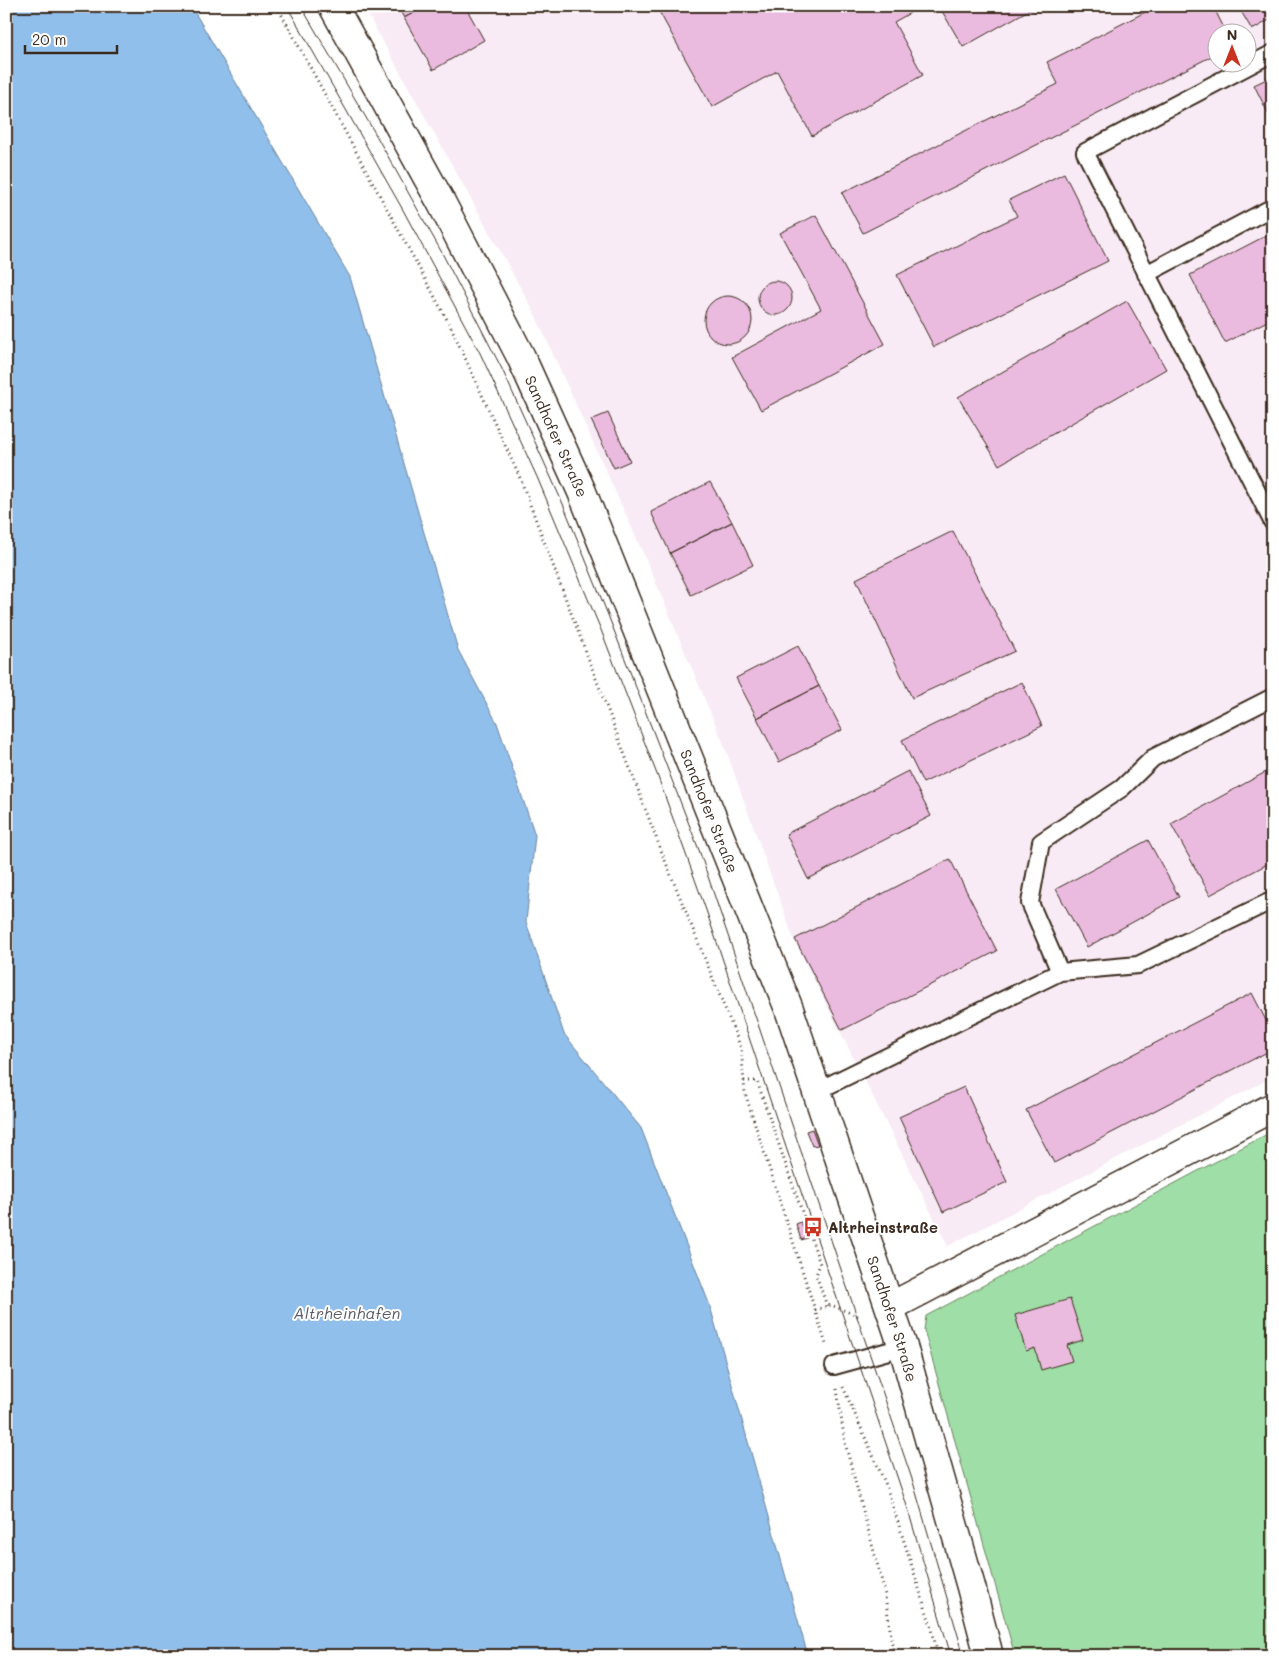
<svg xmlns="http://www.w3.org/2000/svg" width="1279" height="1662" viewBox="0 0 1279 1662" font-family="Mali,sans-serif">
  <rect width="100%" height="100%" fill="#fff"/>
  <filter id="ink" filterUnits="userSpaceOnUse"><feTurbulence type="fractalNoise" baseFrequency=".02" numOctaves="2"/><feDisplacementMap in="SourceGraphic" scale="10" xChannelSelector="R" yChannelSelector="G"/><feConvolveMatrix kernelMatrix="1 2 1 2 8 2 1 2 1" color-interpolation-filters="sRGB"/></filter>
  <g filter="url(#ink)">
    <path fill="#f9ebf5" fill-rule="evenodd" d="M 363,6 L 1273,6 L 1273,1077 L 948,1246 L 794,940 L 724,745 L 648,564 L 533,310 ZM 1216,32 L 1246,32 L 1246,62 L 1216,62 Z"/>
    <path fill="#9fdea6" stroke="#6d8462" d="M 1273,1131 L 1273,1656 L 1015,1656 L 924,1330 L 926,1316 Z"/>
    <path fill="#90bfeb" stroke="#6e8399" d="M 6,6 L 191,6 L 350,277 L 458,650 L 497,723 L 535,835 L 526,922 L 564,1034 L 641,1128 L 710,1306 L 808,1656 L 6,1656 Z"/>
    <path fill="#eabbde" stroke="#3b2a1e" d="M 397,6 L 426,6 L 404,18 Z
      M 426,6 L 465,6 L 484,40 L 433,70 L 404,18 Z
      M 656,6 L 906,6 L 910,13 L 894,22 L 923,75 L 812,136 L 777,71 L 712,107 Z
      M 939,6 L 1036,6 L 963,47 Z
      M 1157,6 L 1213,6 L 1226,32 L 1216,32 L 1216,54 L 863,233 L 842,193 L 1058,84 L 1047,62 Z
      M 1238,6 L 1273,6 L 1273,18 L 1252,30 Z
      M 1273,76 L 1273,123 L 1254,85 Z
      M 1064,173 L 1108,261 L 934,347 L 897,275 L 1017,216 L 1009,200 Z
      M 816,215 L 885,344 L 761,410 L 732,357 L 821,309 L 780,233 Z
      M 1273,232 L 1273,318 L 1225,343 L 1190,275 Z
      M758 298a17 17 0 1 1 34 0a17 17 0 1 1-34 0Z
      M704 320a24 24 0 1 1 48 0a24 24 0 1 1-48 0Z
      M 1127,301 L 1166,369 L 999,465 L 958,397 Z
      M 608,413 L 630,461 L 614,468 L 591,420 Z
      M 710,482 L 732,522 L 670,553 L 651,512 Z
      M 732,522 L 753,565 L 691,595 L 670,553 Z
      M 953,531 L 1015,651 L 912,698 L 856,579 Z
      M 798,646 L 819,686 L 757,718 L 736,678 Z
      M 1022,682 L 1042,726 L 923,783 L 902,740 Z
      M 819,686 L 842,730 L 779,762 L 757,718 Z
      M 1273,768 L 1273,861 L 1210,895 L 1171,824 Z
      M 908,771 L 931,816 L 808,879 L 786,834 Z
      M 1148,840 L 1179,897 L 1087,947 L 1056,889 Z
      M 950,859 L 997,951 L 842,1030 L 795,939 Z
      M 1252,993 L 1273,1034 L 1273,1049 L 1054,1163 L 1026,1110 Z
      M 964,1087 L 1007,1182 L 943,1212 L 899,1117 Z
      M 812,1129 L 818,1145 L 812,1146 L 806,1131 Z
      M 801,1222 L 807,1238 L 801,1240 L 796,1224 Z
      M 1070,1299 L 1083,1340 L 1067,1345 L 1072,1361 L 1041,1370 L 1035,1348 L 1026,1351 L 1015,1315 Z"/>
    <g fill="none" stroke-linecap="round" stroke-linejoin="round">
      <defs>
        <path id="service" d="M 1273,53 L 1085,152 L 1273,523
          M 1146,274 L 1273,207
          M 1060,972 L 1030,903 L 1041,842 L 1122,788 L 1153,758 L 1273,697
          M 817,1091 L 1060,972 L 1138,965 L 1273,900
          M 834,1366 L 903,1347"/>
        <path id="minor" d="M 890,1307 L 1273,1107"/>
        <g id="tertiary">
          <path id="s1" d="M 333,6 L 441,202 L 521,357 L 582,492 L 789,1009 L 903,1347 L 971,1587 L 989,1656"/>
        </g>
      </defs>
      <use href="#service" stroke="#3b2a1e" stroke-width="20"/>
      <use href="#minor" stroke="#3b2a1e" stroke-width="31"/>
      <use href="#tertiary" stroke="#3b2a1e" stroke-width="31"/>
      <path stroke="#3b2a1e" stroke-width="3" stroke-dasharray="1 4" stroke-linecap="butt" d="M 277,6 L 450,325 L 520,478 L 662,853 L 741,1048 L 745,1093 L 826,1344
        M 744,1081 L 757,1081 L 820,1264 L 816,1275 L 827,1306
        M 815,1310 L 831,1305 L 860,1317
        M 843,1387 L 886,1485 L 932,1629 L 938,1656
        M 837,1389 L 845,1443 L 884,1589 L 894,1656"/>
      <use href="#service" stroke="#fff" stroke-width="16"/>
      <use href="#minor" stroke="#fff" stroke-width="28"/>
      <use href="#tertiary" stroke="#fff" stroke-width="28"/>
      <path stroke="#3b2a1e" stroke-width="1" d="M 287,6 L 403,210 L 480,353 L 537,477 L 601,630 L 658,777 L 706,910 L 906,1503 L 951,1656
        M 301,6 L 372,128 L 441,251 L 502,369 L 563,504 L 608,615 L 699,850 L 913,1482 L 964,1656"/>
    </g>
  </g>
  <defs>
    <symbol id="bus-bare" viewBox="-9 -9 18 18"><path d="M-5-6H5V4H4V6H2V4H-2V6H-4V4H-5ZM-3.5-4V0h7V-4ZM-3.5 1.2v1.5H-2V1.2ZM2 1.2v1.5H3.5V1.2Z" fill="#c8321e" stroke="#fff" stroke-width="2.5" paint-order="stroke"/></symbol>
  </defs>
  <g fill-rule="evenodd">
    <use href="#bus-bare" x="799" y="1213" width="28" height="28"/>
  </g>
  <g text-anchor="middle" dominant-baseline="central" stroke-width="4" stroke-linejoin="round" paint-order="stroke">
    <g font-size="15" fill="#3b2a1e" stroke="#fff">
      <text stroke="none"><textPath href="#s1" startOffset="485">Sandhofer Straße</textPath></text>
      <text stroke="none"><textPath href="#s1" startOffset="890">Sandhofer Straße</textPath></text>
      <text stroke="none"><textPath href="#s1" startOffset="1430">Sandhofer Straße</textPath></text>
    </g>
    <g font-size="15" font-weight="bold" fill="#3b2a1e" stroke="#fff" text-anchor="start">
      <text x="828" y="1227">Altrheinstraße</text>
    </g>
    <g font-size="16" font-style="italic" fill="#595e66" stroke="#fff">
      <text x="347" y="1312">Altrheinhafen</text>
    </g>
  </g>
  <rect width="1279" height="1662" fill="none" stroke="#fff" stroke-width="25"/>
  <rect x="12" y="12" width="1254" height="1637" fill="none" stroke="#3b2a1e" stroke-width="2" filter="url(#ink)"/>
  <g transform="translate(1232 48)"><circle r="24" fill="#ffffff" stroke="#b1aaa5"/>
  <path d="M0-4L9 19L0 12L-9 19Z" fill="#c8321e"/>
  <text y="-8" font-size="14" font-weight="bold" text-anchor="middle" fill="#3b2a1e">N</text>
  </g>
  <path d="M25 45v8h92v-8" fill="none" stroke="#3b2a1e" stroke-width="2.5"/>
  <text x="32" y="45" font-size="15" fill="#3b2a1e" stroke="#ffffff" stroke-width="4" paint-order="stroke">20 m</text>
</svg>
